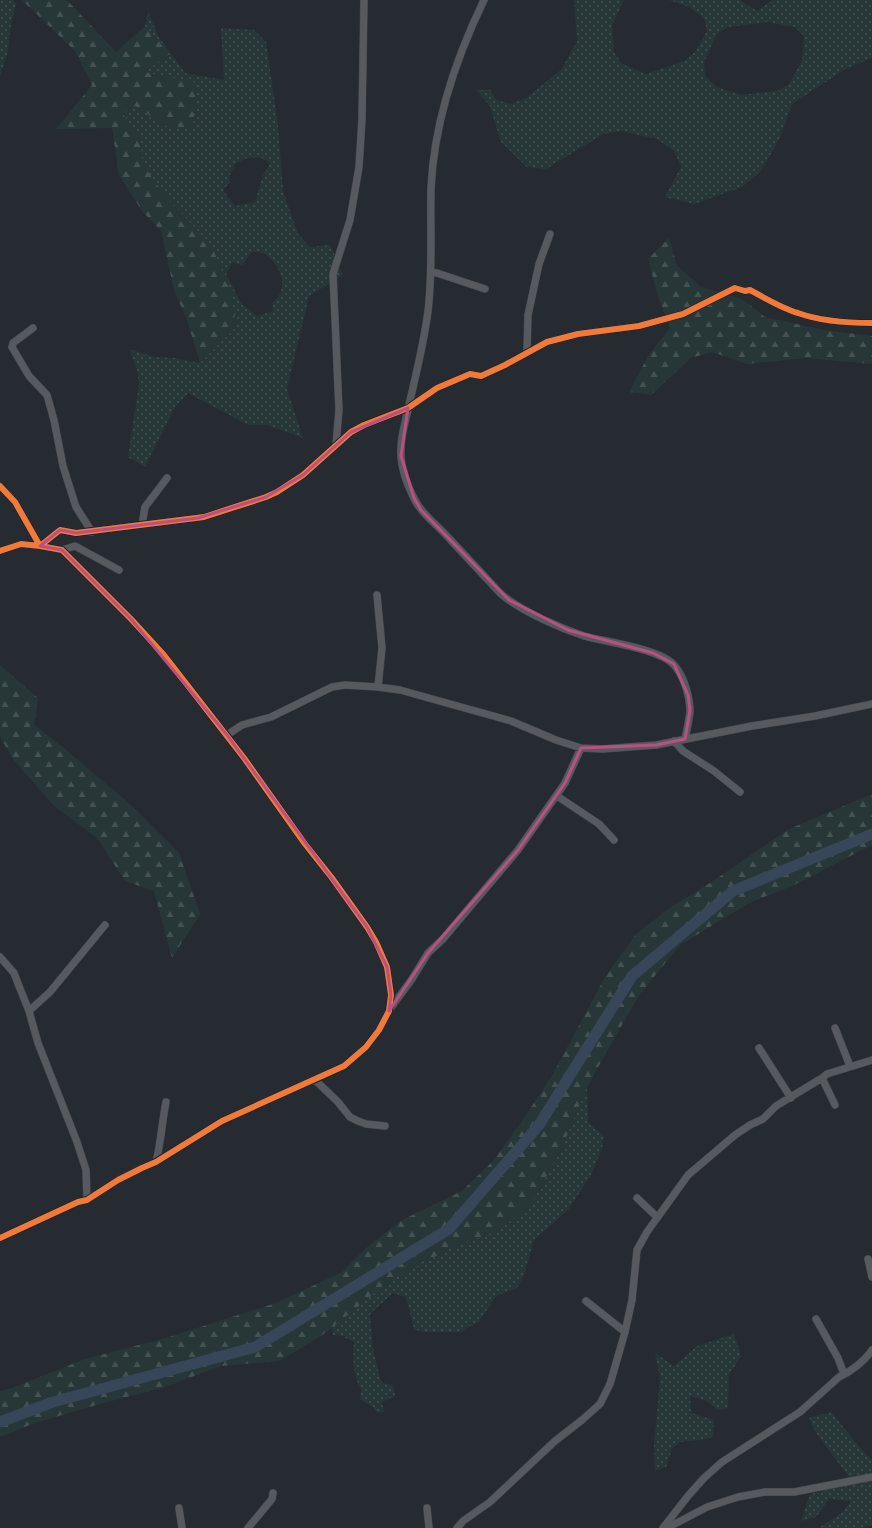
<svg xmlns="http://www.w3.org/2000/svg" width="872" height="1528" viewBox="0 0 872 1528" font-family="'Asap Condensed',sans-serif">
  <defs>
    <pattern id="grass-dots" width="8" height="8" patternUnits="userSpaceOnUse"><rect width="8" height="8" fill="#273737"/><path d="M2 2h.1M6 6h.1" fill="none" stroke="#445252" stroke-width="1.8" stroke-linecap="round"/></pattern>
    <pattern id="forest-firs" width="22" height="20" patternUnits="userSpaceOnUse"><rect width="22" height="20" fill="#273737"/><path d="M5 1l3.5 6h-7zM16 11l3.5 6h-7z" fill="#445252"/></pattern>
  </defs>
  <rect width="100%" height="100%" fill="#262b31"/>
  <path fill="url(#grass-dots)" fill-rule="evenodd" d="M 0,0 L 14,0 L 16,4 L 10,30 L 8,51 L 0,76 Z
    M 574,0 L 624,0 L 612,25 L 614,52 L 622,64 L 646,74 L 684,61 L 695,52 L 707,31 L 704,18 L 689,7 L 669,0 L 740,0 L 757,11 L 773,0 L 872,0 L 872,58 L 847,68 L 792,104 L 779,140 L 760,172 L 742,187 L 694,204 L 665,197 L 681,167 L 674,151 L 657,139 L 621,131 L 603,134 L 546,169 L 527,167 L 501,142 L 490,106 L 476,90 L 490,90 L 497,100 L 510,104 L 526,98 L 562,69 L 577,41 ZM 768,22 L 795,27 L 804,36 L 802,61 L 789,84 L 777,91 L 741,95 L 717,87 L 705,75 L 704,62 L 717,34 L 728,27 Z
    M 148,11 L 158,36 L 185,73 L 224,80 L 221,28 L 254,30 L 266,42 L 278,126 L 283,191 L 298,234 L 310,247 L 330,245 L 343,275 L 309,296 L 287,389 L 303,438 L 267,425 L 248,425 L 188,393 L 175,407 L 145,467 L 128,457 L 139,384 L 137,369 L 129,349 L 155,357 L 174,358 L 200,363 L 236,327 L 211,245 L 164,195 L 142,164 L 140,139 L 123,114 L 135,106 L 171,129 L 144,72 L 170,54 L 145,26 ZM 259,157 L 268,161 L 269,166 L 263,175 L 255,202 L 235,206 L 223,190 L 230,182 L 229,177 L 235,164 L 247,158 ZM 252,252 C 255,252 259,252 262,253 C 272,256 285,276 282,287 C 281,293 277,299 272,303 L 273,311 L 257,316 L 241,303 L 226,274 L 232,263 L 242,265 Z
    M 587,1087 L 588,1122 L 604,1136 L 602,1148 L 591,1175 L 568,1210 L 534,1240 L 524,1275 L 517,1288 L 496,1296 L 479,1322 L 466,1328 L 462,1332 L 423,1332 L 414,1329 L 406,1297 L 393,1293 L 370,1314 C 371,1338 374,1360 382,1383 L 393,1385 L 395,1396 L 382,1402 L 384,1412 L 377,1413 L 374,1408 L 360,1399 L 361,1388 C 352,1376 353,1355 354,1342 L 342,1336 L 333,1335 L 331,1327 L 389,1281 L 451,1248 L 499,1230 L 531,1204 L 561,1150 Z
    M 734,1334 L 741,1356 L 729,1375 L 728,1408 L 718,1410 L 705,1400 L 690,1396 L 691,1413 L 714,1420 L 713,1437 L 700,1440 L 680,1442 L 672,1449 L 666,1467 L 655,1471 L 654,1445 L 660,1378 L 655,1353 L 674,1366 L 697,1346 Z
    M 831,1412 L 862,1450 L 872,1460 L 872,1525 L 861,1528 L 819,1528 L 843,1512 L 851,1501 L 829,1499 L 816,1517 L 801,1521 L 810,1494 L 843,1486 L 850,1478 L 816,1433 L 809,1418 Z"/>
  <path fill="url(#forest-firs)" d="M 22,0 L 67,0 L 116,52 L 145,26 L 170,54 L 144,72 L 197,83 L 193,127 L 171,129 L 135,106 L 123,114 L 140,139 L 143,164 L 164,195 L 211,245 L 231,291 L 236,327 L 200,363 L 187,320 L 174,290 L 161,231 L 142,211 L 119,175 L 112,128 L 56,129 L 92,85 L 75,51 Z
    M 669,238 L 677,266 L 701,287 L 742,299 L 765,317 L 823,330 L 872,336 L 872,364 L 805,358 L 747,364 L 712,352 L 691,358 L 651,395 L 629,392 L 648,356 L 670,328 L 658,296 L 648,259 Z
    M 0,665 L 38,698 L 34,725 L 64,748 L 132,806 L 179,853 L 200,914 L 172,958 L 154,891 L 125,881 L 97,838 L 54,806 L 12,758 L 0,736 Z
    M 872,794 L 872,845 L 792,886 L 749,903 L 680,945 L 639,995 L 587,1087 L 561,1150 L 531,1204 L 499,1230 L 451,1248 L 390,1281 L 321,1336 L 279,1361 L 221,1366 L 162,1388 L 103,1403 L 32,1424 L 0,1437 L 0,1391 L 12,1388 L 85,1359 L 166,1338 L 276,1303 L 342,1272 L 365,1249 L 400,1221 L 462,1191 L 494,1160 L 524,1118 L 553,1074 L 605,977 L 636,934 L 671,907 L 713,881 L 789,829 Z"/>
  <g fill="none" stroke-linecap="round" stroke-linejoin="round">
    <path stroke="#374759" stroke-width="11" d="M 0,1422 L 53,1402 L 255,1347 L 449,1229 L 539,1125 L 632,976 L 733,891 L 872,834"/>
    <defs>
      <path id="minor" d="M 484,0 C 456,58 434,123 431,188 C 430,229 433,270 428,311 C 424,343 416,374 409,405 C 406,420 401,434 401,449 C 400,466 408,487 416,502 C 423,515 436,524 446,535 C 460,550 473,564 487,579 C 493,585 499,593 506,598 C 526,613 560,628 584,636 C 606,642 661,649 674,665 C 684,676 690,697 690,712 C 689,720 687,730 685,739
        M 431,271 L 485,289
        M 33,328 L 13,343 L 12,347 L 29,376 L 47,395 L 54,420 L 63,466 L 76,507 L 92,532
        M 527,352 L 528,315 L 539,264 L 550,234
        M 336,444 L 339,410 L 333,274 L 350,220 L 359,167 L 362,119 L 364,0
        M 0,486 L 15,502 L 40,546 L 62,550 L 131,619 L 164,655 L 244,758 L 305,844 L 332,878 L 367,927 L 376,942 L 387,967 L 391,995 L 389,1011 L 379,1030 L 366,1047 L 344,1066 L 222,1121 L 156,1162 L 142,1168 L 118,1180 L 87,1200 L 78,1202 L 0,1238
        M 142,525 L 145,507 L 167,478
        M 62,550 L 75,546 L 119,570
        M 0,551 L 21,544 L 40,546 L 60,530 L 76,533 L 204,517 L 266,497 L 277,492 L 303,475 L 351,432 L 364,425 L 408,408 L 437,388 L 470,374 L 481,376 L 505,365 L 547,342 L 578,334 L 639,326 L 683,314 L 735,288 L 745,291 L 750,290 C 765,298 781,308 798,313 C 820,321 848,323 872,323
        M 377,595 L 382,648 L 378,687
        M 227,735 L 242,725 L 271,717 L 332,687 L 345,685 L 378,687 L 400,690 L 511,721 L 556,740 L 581,748 L 602,749 L 656,745 L 752,726 L 815,716 L 872,704
        M 674,741 L 683,751 L 714,771 L 740,792
        M 557,796 L 599,824 L 614,840
        M 0,957 L 14,973 L 17,981 L 29,1011 L 38,1043 L 77,1142 L 86,1170 L 87,1200
        M 390,1009 L 412,979 L 428,953 L 443,939 L 518,850 L 565,783 L 581,748
        M 29,1011 L 50,992 L 105,925
        M 835,1028 L 850,1066
        M 759,1048 L 791,1098
        M 822,1078 L 835,1105
        M 315,1080 L 338,1102 L 350,1117 L 358,1121 L 366,1124 L 385,1126
        M 156,1162 C 161,1142 162,1122 166,1102
        M 637,1198 L 657,1217
        M 868,1259 L 872,1277
        M 586,1301 L 625,1332
        M 816,1319 L 838,1358 L 844,1374
        M 179,1508 L 182,1528
        M 427,1508 L 429,1528
        M 248,1528 L 272,1499 L 273,1493
        M 457,1528 L 463,1521 L 490,1502 L 555,1441 L 582,1420 L 600,1404 L 610,1384 L 625,1332 L 632,1300 L 637,1250 L 647,1232 L 688,1175 L 735,1135 L 750,1125 L 763,1119 L 776,1106 L 822,1078 L 827,1074 L 872,1060
        M 663,1528 L 688,1496 L 704,1478 L 722,1462 L 800,1412 L 839,1377 C 850,1372 865,1361 872,1350
        M 667,1528 L 707,1507 L 738,1497 L 765,1492 L 794,1492 L 872,1477"/>
    </defs>
    <use href="#minor" stroke="#424549" stroke-width="8"/>
    <use href="#minor" stroke="#565a5f" stroke-width="7"/>
    <defs>
      <path id="cycleway" d="M 0,486 L 15,502 L 40,546 L 62,550 L 131,619 L 164,655 L 244,758 L 305,844 L 332,878 L 367,927 L 376,942 L 387,967 L 391,995 L 389,1011 L 379,1030 L 366,1047 L 344,1066 L 222,1121 L 156,1162 L 142,1168 L 118,1180 L 87,1200 L 78,1202 L 0,1238
        M 0,551 L 21,544 L 40,546 L 60,530 L 76,533 L 204,517 L 266,497 L 277,492 L 303,475 L 351,432 L 364,425 L 408,408 L 437,388 L 470,374 L 481,376 L 505,365 L 547,342 L 578,334 L 639,326 L 683,314 L 735,288 L 745,291 L 750,290 C 765,298 781,308 798,313 C 820,321 848,323 872,323"/>
    </defs>
    <use href="#cycleway" stroke="#1a222a" stroke-width="8"/>
    <use href="#cycleway" stroke="#f17a3a" stroke-width="6"/>
  </g>
  <path fill="none" stroke="#bb507f" stroke-width="3" stroke-linejoin="round" d="M 408,408 L 401,456 L 414,498 L 421,510 L 509,600 L 568,630 L 653,653 L 674,664 L 688,695 L 690,710 L 685,739 L 656,745 L 581,748 L 565,783 L 518,850 L 428,953 L 389,1011 L 391,995 L 387,967 L 367,927 L 227,735 L 131,619 L 62,550 L 40,546 L 60,530 L 76,533 L 198,518 L 266,497 L 303,475 L 351,432 Z"/>
</svg>
